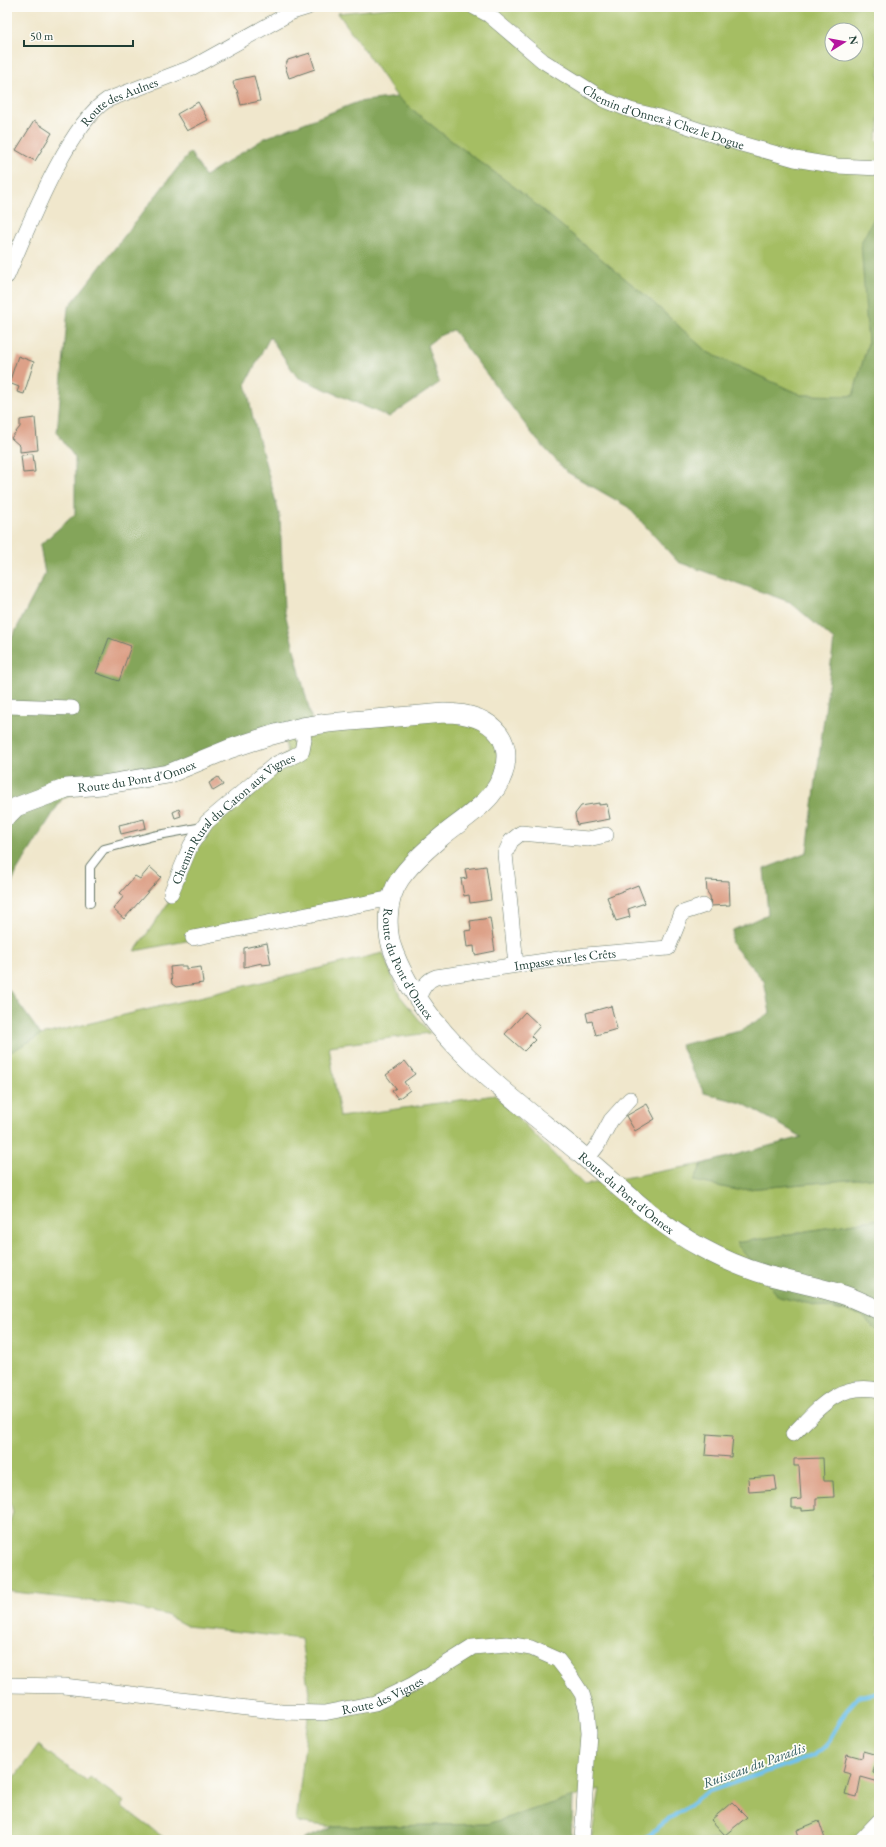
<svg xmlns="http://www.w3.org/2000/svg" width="886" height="1847" viewBox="0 0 886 1847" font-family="'EB Garamond',serif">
  <rect width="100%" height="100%" fill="#fdfcf7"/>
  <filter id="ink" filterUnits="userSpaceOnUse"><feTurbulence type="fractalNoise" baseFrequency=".025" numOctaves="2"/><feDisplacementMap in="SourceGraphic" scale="8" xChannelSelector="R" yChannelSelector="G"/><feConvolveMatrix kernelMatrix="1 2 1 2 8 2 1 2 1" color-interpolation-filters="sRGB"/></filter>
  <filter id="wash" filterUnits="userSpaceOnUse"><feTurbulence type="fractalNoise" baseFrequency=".012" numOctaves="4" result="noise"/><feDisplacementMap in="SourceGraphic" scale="16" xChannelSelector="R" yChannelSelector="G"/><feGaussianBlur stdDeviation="0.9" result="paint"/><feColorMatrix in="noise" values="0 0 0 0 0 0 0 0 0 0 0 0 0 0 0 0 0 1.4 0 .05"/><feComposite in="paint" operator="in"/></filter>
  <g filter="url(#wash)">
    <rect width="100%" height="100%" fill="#f0e7cc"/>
    <path fill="#a5be64" stroke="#627e4c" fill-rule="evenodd" d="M 397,7 L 879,7 L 879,128 L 876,139 L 879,142 L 879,208 L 862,243 L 868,343 L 853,396 L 801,395 L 707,352 L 646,296 L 517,189 L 445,136 L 397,97 L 338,13 ZM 832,30 L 856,30 L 856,54 L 832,54 Z
      M 444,713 L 492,725 L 502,777 L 374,904 L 135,951 L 182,883 L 200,836 L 287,752 L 283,732 Z
      M 383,953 L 400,996 L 430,1033 L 329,1046 L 340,1117 L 495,1095 L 584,1185 L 702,1164 L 694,1181 L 737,1190 L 879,1177 L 879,1219 L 737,1243 L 779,1297 L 861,1315 L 879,1333 L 879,1840 L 591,1840 L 600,1789 L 487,1824 L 333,1827 L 296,1822 L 310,1700 L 301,1639 L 187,1626 L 166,1615 L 123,1605 L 7,1591 L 7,1530 L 13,1512 L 7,1490 L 7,1054 L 41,1035 Z
      M 38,1745 L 86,1781 L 90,1777 L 124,1802 L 121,1806 L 167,1840 L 7,1840 L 7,1788 Z"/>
    <path fill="#84a55a" stroke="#527147" d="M 397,97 L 445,136 L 517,189 L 646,296 L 707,352 L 801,395 L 853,396 L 868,343 L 861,243 L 879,208 L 879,1177 L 737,1190 L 694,1181 L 702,1164 L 802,1137 L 742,1103 L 704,1093 L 680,1045 L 740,1031 L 770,1013 L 764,981 L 731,943 L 733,930 L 768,914 L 764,869 L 807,852 L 834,640 L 790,602 L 678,562 L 628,507 L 567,472 L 537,440 L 453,330 L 439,336 L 427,345 L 439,383 L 389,417 L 297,377 L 270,337 L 246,383 L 253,418 L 280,517 L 284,609 L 313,725 L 102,785 L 62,799 L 17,871 L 7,896 L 7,647 L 45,574 L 40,545 L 75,514 L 75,458 L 57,433 L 68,308 L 190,152 L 205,176 L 265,138 L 358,102 Z
      M 7,987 L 41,1035 L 7,1054 Z
      M 879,1219 L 879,1333 L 861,1315 L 779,1297 L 736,1243 Z
      M 573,1797 L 571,1840 L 302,1840 L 333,1827 L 487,1824 Z"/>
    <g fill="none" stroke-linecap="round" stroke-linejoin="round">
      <path stroke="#71c2ed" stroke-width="4.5" d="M 645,1840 L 658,1827 L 709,1791 L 813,1756 L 825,1747 L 847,1709 L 858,1697 L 879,1692"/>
    </g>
    <g id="blocks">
      <path fill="#dda188" d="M 310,53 L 315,69 L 289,78 L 285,66 L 288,60 Z
        M 254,76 L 260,101 L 241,105 L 237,90 L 235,88 L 233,83 L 235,80 Z
        M 198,102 L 208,120 L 187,131 L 177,114 Z
        M 34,121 L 52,133 L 35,161 L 16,150 Z
        M 18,356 L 34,362 L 24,394 L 17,392 L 19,387 L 9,383 Z
        M 35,418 L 38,450 L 20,452 L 20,446 L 11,438 L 20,427 L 20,420 Z
        M 33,454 L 35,472 L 23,473 L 21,455 Z
        M 109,638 L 131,646 L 119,681 L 96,673 Z
        M 218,777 L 223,785 L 213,791 L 209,783 Z
        M 599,803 L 599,805 L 607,804 L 610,819 L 577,825 L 575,814 L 581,806 Z
        M 179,809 L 181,816 L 175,818 L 173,812 Z
        M 144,819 L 146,828 L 121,834 L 119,825 Z
        M 486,866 L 491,900 L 470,903 L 469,895 L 464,896 L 461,879 L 467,878 L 465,869 Z
        M 150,867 L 161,877 L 124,919 L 113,909 L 124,896 L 120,893 L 135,876 L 140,879 Z
        M 706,880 L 729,881 L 730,905 L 711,906 L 710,896 L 707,892 Z
        M 638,885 L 645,903 L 628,909 L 630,917 L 616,921 L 607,897 Z
        M 490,918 L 495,951 L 475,955 L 474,946 L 467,947 L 465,931 L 471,930 L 470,921 Z
        M 267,943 L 271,964 L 262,965 L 262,963 L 244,967 L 244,948 Z
        M 179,966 L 186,966 L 186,969 L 201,967 L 203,983 L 176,987 L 172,984 L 170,967 Z
        M 611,1006 L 617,1029 L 596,1035 L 592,1021 L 588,1022 L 586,1013 Z
        M 525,1012 L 540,1026 L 531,1036 L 535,1040 L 524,1051 L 505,1034 Z
        M 405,1061 L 415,1074 L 404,1082 L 410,1090 L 398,1099 L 392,1091 L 396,1088 L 386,1075 Z
        M 647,1104 L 655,1119 L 635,1131 L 626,1116 Z
        M 707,1434 L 733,1436 L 731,1457 L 705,1455 Z
        M 823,1458 L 824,1481 L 833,1481 L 834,1497 L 816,1498 L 816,1510 L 802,1511 L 802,1508 L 792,1508 L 792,1500 L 801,1499 L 799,1466 L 794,1466 L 794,1459 Z
        M 775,1476 L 777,1490 L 749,1492 L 748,1478 Z
        M 863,1751 L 877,1755 L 873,1773 L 879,1775 L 879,1782 L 861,1777 L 857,1797 L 845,1794 L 851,1774 L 843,1772 L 847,1754 L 862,1758 Z
        M 732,1802 L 747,1817 L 725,1835 L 711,1820 Z
        M 819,1821 L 825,1839 L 800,1840 L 797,1830 Z"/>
    </g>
  </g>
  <g filter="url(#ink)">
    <use href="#blocks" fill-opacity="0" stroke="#687869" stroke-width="1"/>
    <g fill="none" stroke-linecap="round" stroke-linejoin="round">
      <defs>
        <path id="service" d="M 90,903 L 90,867 L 104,849 L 153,836 L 203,827"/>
        <g id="minor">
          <path id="s1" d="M 474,7 L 489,15 L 543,61 L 605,100 L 630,110 L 663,118 L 738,143 L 795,159 L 837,166 L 879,168"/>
          <path id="s2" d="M 7,276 C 27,230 67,126 107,100 L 193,67 L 292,12 L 308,7"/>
          <path d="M 7,706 L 72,708"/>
          <path id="s3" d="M 171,893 L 191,845 L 207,822 L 273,766 C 282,760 293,758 302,751 L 304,740 L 302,727"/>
          <path d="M 193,938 L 392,898"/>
          <path d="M 516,965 L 505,854 L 511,841 L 521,833 L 588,839 L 606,835"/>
          <path id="s4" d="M 417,1000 C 422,990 425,981 436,977 L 586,955 L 668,948 L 682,913 L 703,906"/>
          <path d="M 587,1159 L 597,1146 L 611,1120 L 630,1099"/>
          <path d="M 793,1434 C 819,1408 837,1382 879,1390"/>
          <path id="s5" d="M 7,1685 L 64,1686 L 281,1712 L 324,1713 L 375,1703 L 412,1685 L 473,1647 L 507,1644 L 531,1648 L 558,1660 L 571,1677 L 582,1694 L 587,1710 L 589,1732 L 582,1840"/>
          <path d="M 861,1840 L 879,1821"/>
        </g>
        <g id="tertiary">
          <path id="s6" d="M 7,816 L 16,807 L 67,788 L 102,785 L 168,774 L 229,749 L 272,735 L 302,727 L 328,723 L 444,713 C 464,713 486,717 499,734 C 504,741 506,748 506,756 C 506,796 466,816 440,838 C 426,850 410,864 400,879 C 386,899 385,931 394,953 C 429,1041 513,1097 583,1156 C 621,1188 656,1223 700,1247 C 722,1259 746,1269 770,1276 C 795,1282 820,1287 844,1295 C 856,1299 868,1305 879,1310"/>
        </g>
      </defs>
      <use href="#service" stroke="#687869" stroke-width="10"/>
      <use href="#minor" stroke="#687869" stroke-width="16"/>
      <use href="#tertiary" stroke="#687869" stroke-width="20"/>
      <use href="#service" stroke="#fff" stroke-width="8"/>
      <use href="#minor" stroke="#fff" stroke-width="15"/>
      <use href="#tertiary" stroke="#fff" stroke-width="19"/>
    </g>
  </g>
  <g text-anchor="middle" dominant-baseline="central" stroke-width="3.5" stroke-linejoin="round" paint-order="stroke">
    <g font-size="13" fill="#1f3d34" stroke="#fdfcf7">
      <text stroke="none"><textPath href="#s2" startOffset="214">Route des Aulnes</textPath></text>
      <text stroke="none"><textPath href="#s1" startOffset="222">Chemin d'Onnex à Chez le Dogue</textPath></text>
      <text stroke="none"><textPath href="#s6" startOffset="138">Route du Pont d'Onnex</textPath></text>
      <text stroke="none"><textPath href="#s3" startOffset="100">Chemin Rural du Caton aux Vignes</textPath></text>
      <text stroke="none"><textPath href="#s4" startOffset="161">Impasse sur les Crêts</textPath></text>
      <text stroke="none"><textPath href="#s6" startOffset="797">Route du Pont d'Onnex</textPath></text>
      <text stroke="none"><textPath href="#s6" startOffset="1120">Route du Pont d'Onnex</textPath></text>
      <text stroke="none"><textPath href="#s5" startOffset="380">Route des Vignes</textPath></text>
    </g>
    <g font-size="14" font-style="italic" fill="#345e62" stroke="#fdfcf7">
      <text transform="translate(754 1765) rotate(-20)">Ruisseau du Paradis</text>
    </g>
  </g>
  <rect width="886" height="1847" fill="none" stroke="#fdfcf7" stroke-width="24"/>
  <g transform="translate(844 42) rotate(79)"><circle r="19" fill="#fdfcf7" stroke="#a4b0a9"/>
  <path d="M0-3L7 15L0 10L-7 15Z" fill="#b5179e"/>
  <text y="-6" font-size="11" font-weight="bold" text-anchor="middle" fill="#1f3d34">N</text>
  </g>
  <path d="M24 40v6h109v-6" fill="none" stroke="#1f3d34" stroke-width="2"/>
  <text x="30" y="40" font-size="12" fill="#1f3d34" stroke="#fdfcf7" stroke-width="3" paint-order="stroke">50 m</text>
</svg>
